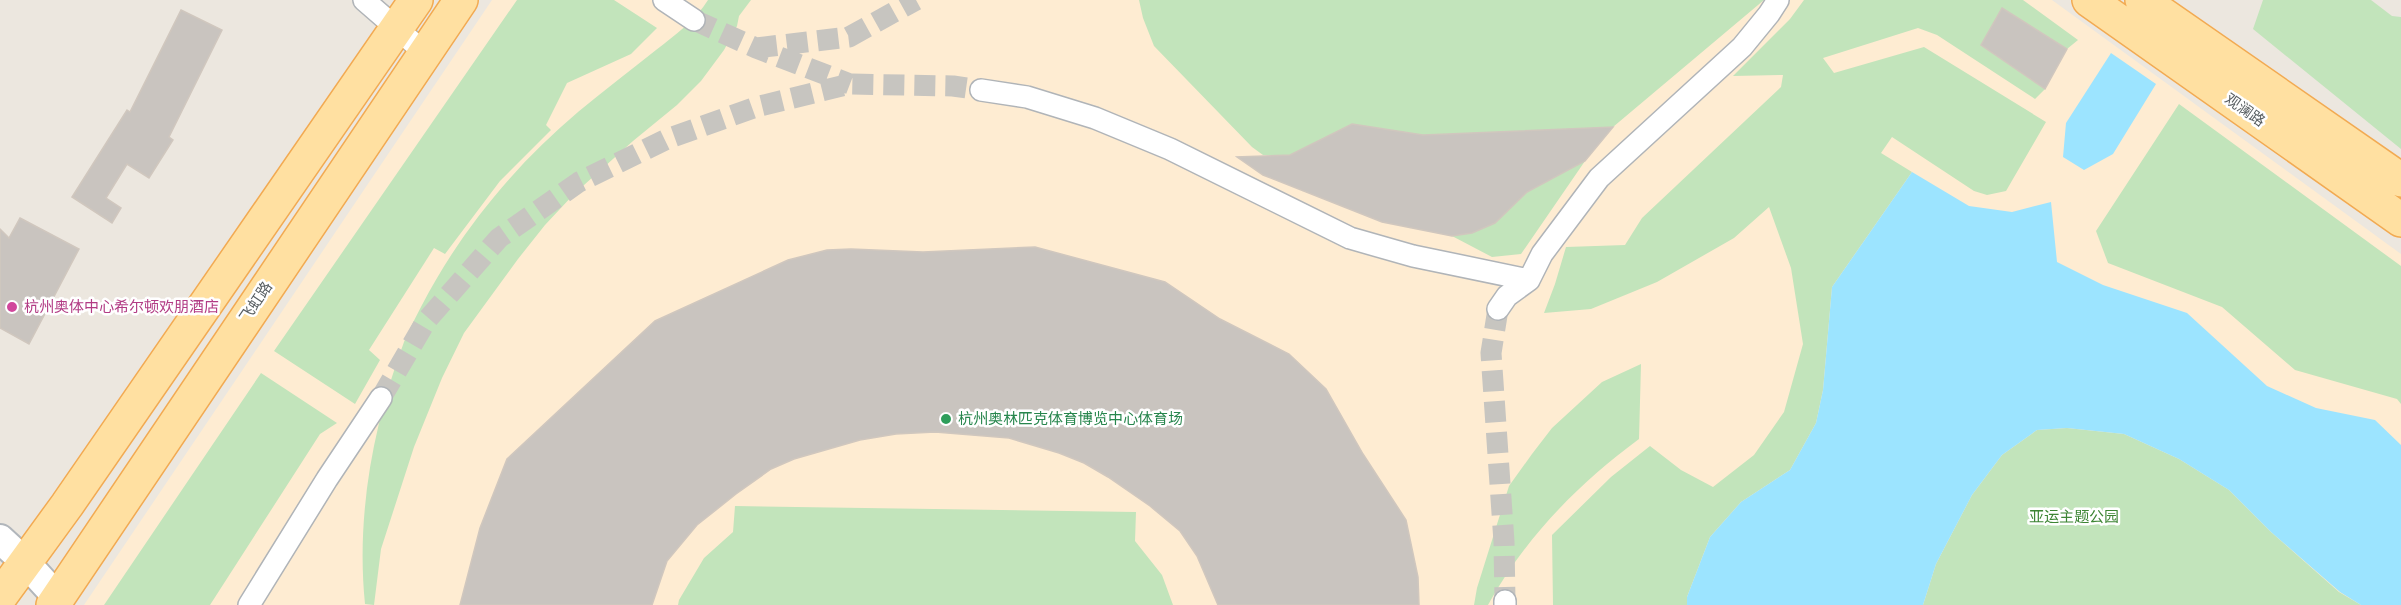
<svg xmlns="http://www.w3.org/2000/svg" width="2401" height="605" viewBox="0 0 2401 605" font-family="'DM Sans','Noto Sans SC',sans-serif">
  <rect width="100%" height="100%" fill="#ece7df"/>
  <path fill="#feecd2" d="M 492,0 L 2052,0 L 2401,254 L 2401,605 L 84,605 Z"/>
  <path fill="#c2e4bb" d="M 517,0 L 614,0 L 657,28 L 631,54 L 567,83 L 546,125 L 551,130 L 500,181 L 445,254 L 434,248 L 369,350 L 380,360 L 355,404 L 274,351 Z
    M 708,0 L 751,0 L 739,16 L 737,26 L 724,50 L 701,81 L 677,105 L 633,141 L 574,194 L 545,225 L 518,259 L 464,333 L 442,378 L 414,447 L 381,549 L 374,605 L 365,604 C 356,516 373,425 404,342 C 409,329 416,317 422,305 C 460,232 514,166 578,112 C 603,91 630,71 656,50 C 674,36 696,20 708,0 Z
    M 1139,0 L 1764,0 L 1613,127 L 1290,155 L 1263,155 L 1252,147 L 1154,46 L 1143,18 Z
    M 1804,0 L 2023,0 L 2078,40 L 2067,49 L 2002,9 L 1981,45 L 2045,89 L 2035,99 L 1937,35 L 1918,28 L 1823,58 L 1834,73 L 1924,47 L 2046,122 L 2006,191 L 1987,195 L 1974,191 L 1892,137 L 1881,153 L 1912,172 L 1832,287 L 1823,390 L 1816,423 L 1790,470 L 1741,502 L 1710,537 L 1687,597 L 1687,605 L 1553,605 L 1552,535 L 1611,477 L 1650,446 L 1681,470 L 1713,487 L 1754,455 L 1784,412 L 1803,344 L 1791,268 L 1769,207 L 1734,238 L 1657,282 L 1591,309 L 1544,313 L 1555,284 L 1566,247 L 1625,245 L 1642,218 L 1781,87 L 1783,75 L 1733,76 L 1790,19 Z
    M 2263,0 L 2371,0 L 2392,16 L 2401,17 L 2401,149 L 2253,29 Z
    M 2179,104 L 2401,266 L 2401,404 L 2397,399 L 2295,370 L 2222,307 L 2108,263 L 2096,231 Z
    M 1585,161 L 1521,254 L 1492,257 L 1452,236 C 1497,230 1495,217 1527,192 C 1544,179 1566,171 1585,161 Z
    M 1641,364 L 1639,439 C 1578,484 1525,538 1488,605 L 1474,605 L 1477,588 L 1509,486 L 1532,454 L 1552,428 L 1602,382 Z
    M 261,373 L 337,423 L 320,434 L 210,605 L 104,605 Z
    M 2067,428 L 2124,434 L 2179,459 L 2229,490 L 2271,532 L 2339,592 L 2361,605 L 1923,605 L 1936,564 L 1972,495 L 2002,455 L 2037,430 Z
    M 735,506 L 1136,512 L 1135,541 L 1162,575 L 1173,605 L 678,605 L 679,600 L 704,558 L 733,532 Z"/>
  <path fill="#9ce4ff" d="M 2111,53 L 2156,84 L 2113,154 L 2084,170 L 2063,157 L 2066,123 Z
    M 1912,172 L 1969,206 L 2012,212 L 2051,202 L 2057,262 L 2103,285 L 2187,313 L 2267,386 L 2316,408 L 2375,420 L 2401,445 L 2401,605 L 2361,605 L 2340,592 L 2271,532 L 2229,490 L 2179,459 L 2124,434 L 2067,428 L 2037,430 L 2002,455 L 1972,495 L 1936,564 L 1923,605 L 1687,605 L 1687,597 L 1710,537 L 1741,502 L 1790,470 L 1816,423 L 1823,390 L 1832,287 Z"/>
  <path fill="#c9c4bf" stroke="#d0c7be" stroke-width="1.5" d="M 2002,8 L 2067,49 L 2045,89 L 1981,45 Z
    M 181,10 L 222,30 L 169,137 L 173,140 L 149,178 L 127,164 L 106,198 L 121,208 L 112,223 L 72,197 L 127,110 L 130,112 Z
    M 1352,124 L 1423,135 L 1613,127 L 1585,161 L 1527,192 L 1495,223 L 1472,233 L 1452,236 L 1382,222 L 1263,175 L 1237,157 L 1290,155 Z
    M 20,218 L 79,249 L 29,344 L 0,328 L 0,229 L 9,238 Z
    M 1035,247 L 1165,282 L 1220,319 L 1289,354 L 1326,389 L 1363,454 L 1406,520 L 1418,577 L 1419,605 L 1218,605 L 1197,556 L 1180,531 L 1150,506 L 1108,477 L 1084,463 L 1059,453 L 1009,438 L 935,432 L 896,434 L 860,440 L 794,459 L 771,469 L 736,494 L 697,525 L 667,561 L 652,605 L 460,605 L 480,528 L 507,459 L 655,321 L 788,260 L 827,250 L 851,249 L 923,252 Z"/>
  <g fill="none" stroke-linecap="round" stroke-linejoin="round">
    <path stroke="#c7c5c0" stroke-width="21" stroke-dasharray="21 10" stroke-linecap="butt" d="M 694,20 L 756,48 L 850,84
      M 756,48 L 849,37 L 916,0
      M 1498,309 L 1491,353 L 1504,542 L 1505,601
      M 381,398 L 426,321 L 499,238 L 579,182 L 667,139 L 756,107 L 850,84 L 953,86 L 981,90"/>
    <defs>
      <path id="street" d="M 364,0 L 425,53
        M 664,0 L 694,20
        M 981,90 L 1027,97 L 1095,118 L 1170,149 L 1350,238 L 1413,256 L 1529,280
        M 1498,309 L 1507,296 L 1529,280 L 1542,254 L 1599,178 L 1742,47 L 1769,14 L 1778,0
        M 249,605 L 327,479 L 381,398
        M 1505,605 L 1505,601"/>
      <path id="secondary" d="M 0,539 L 25,562 L 58,598"/>
      <path id="primary" d="M 2089,0 L 2401,220
        M 2142,0 L 2401,180
        M 0,597 L 67,505 L 416,0
        M 53,605 L 461,0"/>
    </defs>
    <use href="#street" stroke="#b0b4b8" stroke-width="24"/>
    <use href="#secondary" stroke="#b1b6bb" stroke-width="32"/>
    <use href="#primary" stroke="#f2aa52" stroke-width="36"/>
    <use href="#street" stroke="#fff" stroke-width="21"/>
    <use href="#secondary" stroke="#fff" stroke-width="28"/>
    <use href="#primary" stroke="#ffe0a1" stroke-width="33"/>
  </g>
  <circle fill="#d1479c" stroke="#fff" stroke-width="2" cx="12" cy="307" r="6"/>
  <circle fill="#2e9e5b" stroke="#fff" stroke-width="2" cx="946" cy="419" r="6"/>
  <g text-anchor="middle" dominant-baseline="central" stroke-width="5" stroke-linejoin="round" paint-order="stroke">
    <g font-size="15" fill="#585e61" stroke="#fff">
      <text transform="translate(2245 110) rotate(35)">观澜路</text>
      <text transform="translate(256 302) rotate(-56)">飞虹路</text>
    </g>
    <g font-size="15" fill="#b23c85" stroke="#fff" text-anchor="start">
      <text x="24" y="307">杭州奥体中心希尔顿欢朋酒店</text>
    </g>
    <g font-size="15" fill="#27864d" stroke="#fff" text-anchor="start">
      <text x="958" y="419">杭州奥林匹克体育博览中心体育场</text>
    </g>
    <g font-size="15" fill="#3d8534" stroke="#fff">
      <text x="2074" y="517">亚运主题公园</text>
    </g>
  </g>
</svg>
